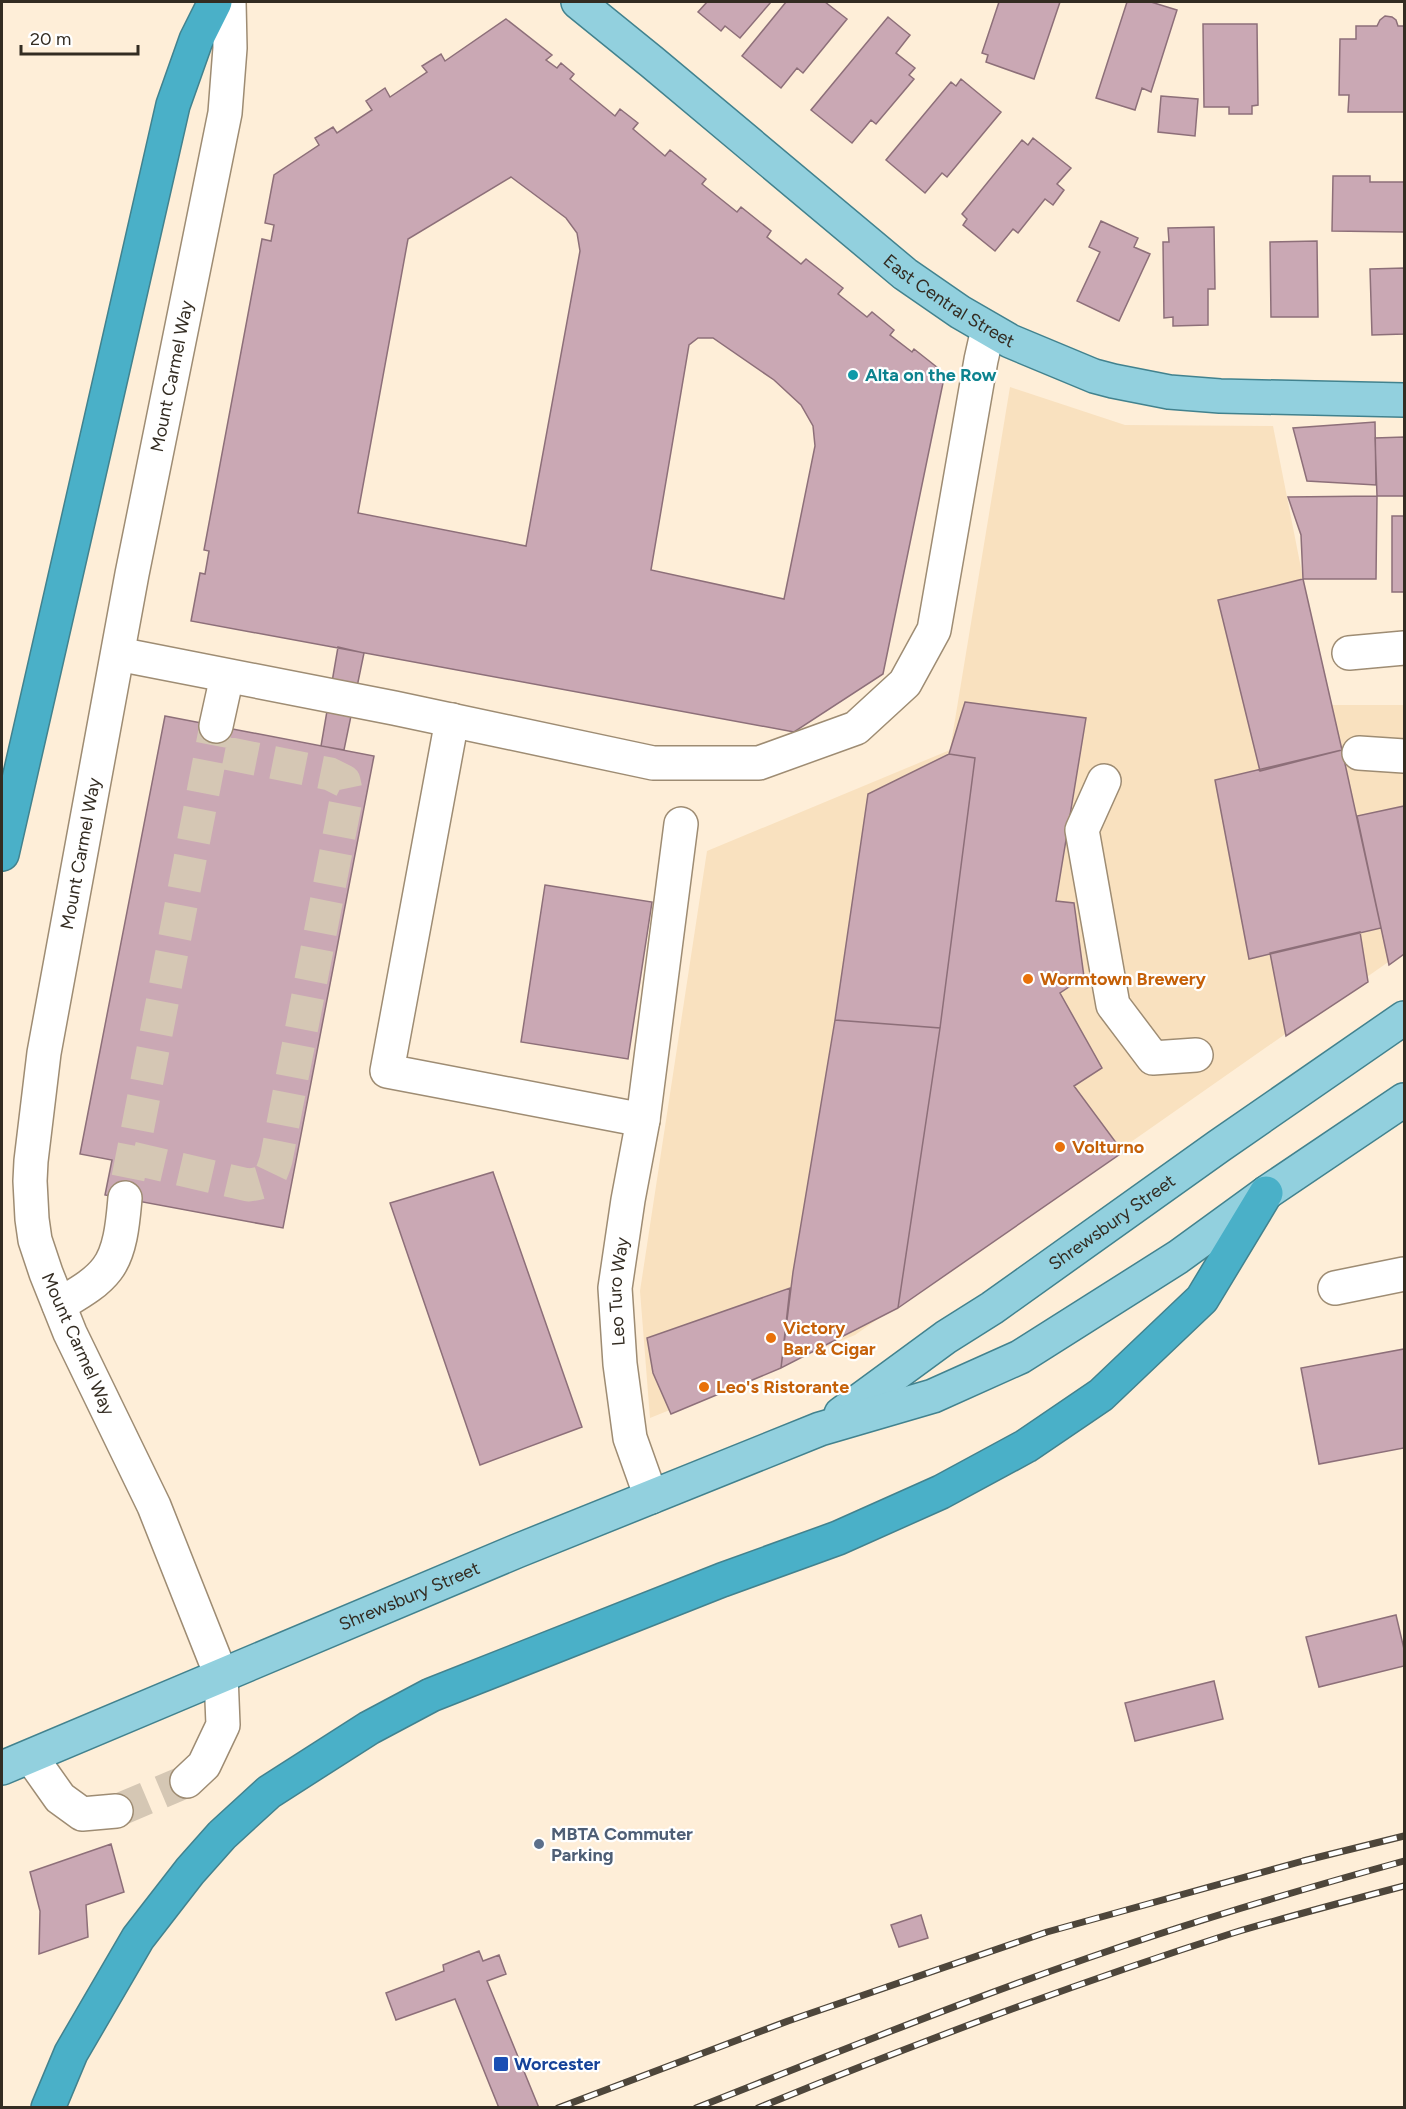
<svg xmlns="http://www.w3.org/2000/svg" width="1406" height="2109" viewBox="0 0 1406 2109" font-family="Figtree,sans-serif">
  <rect width="100%" height="100%" fill="#feeed8"/>
  <path fill="#f9e1bf" d="M 1010,387 L 1125,425 L 1273,426 L 1328,705 L 1404,705 L 1404,951 L 855,1335 L 650,1418 L 640,1291 L 707,851 L 950,750 Z"/>
  <path fill="#caa8b4" stroke="#8d6f79" stroke-width="1.5" fill-rule="evenodd" d="M 707,2 L 771,2 L 740,38 L 725,26 L 721,31 L 698,12 Z
    M 786,2 L 825,2 L 847,19 L 803,73 L 797,68 L 781,88 L 742,56 Z
    M 999,2 L 1060,2 L 1034,79 L 986,62 L 988,55 L 982,53 Z
    M 1127,2 L 1151,2 L 1177,10 L 1151,92 L 1142,88 L 1135,110 L 1096,98 Z
    M 1385,16 L 1392,17 L 1396,20 L 1398,26 L 1404,26 L 1404,112 L 1348,112 L 1349,95 L 1339,95 L 1340,39 L 1356,39 L 1356,26 L 1377,26 L 1380,20 Z
    M 888,17 L 910,35 L 896,53 L 915,68 L 909,75 L 914,79 L 876,124 L 871,120 L 852,143 L 811,110 Z
    M 506,19 L 552,55 L 546,60 L 557,68 L 561,63 L 574,74 L 570,79 L 615,116 L 620,109 L 638,123 L 633,129 L 665,156 L 670,150 L 706,179 L 702,184 L 737,212 L 741,207 L 771,231 L 767,237 L 801,264 L 806,259 L 843,288 L 838,294 L 867,317 L 872,312 L 894,330 L 890,335 L 912,352 L 914,349 L 938,368 L 935,371 L 944,378 L 883,674 L 794,732 L 191,621 L 200,573 L 205,574 L 209,551 L 204,550 L 262,239 L 271,241 L 274,225 L 265,223 L 274,175 L 319,145 L 315,138 L 333,127 L 337,133 L 372,110 L 366,101 L 385,88 L 390,97 L 427,72 L 422,66 L 441,54 L 445,61 ZM 511,177 L 566,218 L 577,233 L 580,251 L 526,546 L 358,513 L 408,239 ZM 698,338 L 713,338 L 774,380 L 801,405 L 813,426 L 815,446 L 784,599 L 651,570 L 689,345 Z
    M 1203,24 L 1257,24 L 1258,105 L 1252,106 L 1252,114 L 1229,114 L 1229,107 L 1204,107 Z
    M 961,79 L 1001,112 L 947,177 L 942,173 L 925,193 L 886,160 L 951,82 L 956,86 Z
    M 1161,96 L 1198,99 L 1195,136 L 1158,132 Z
    M 1033,138 L 1071,168 L 1057,184 L 1064,190 L 1053,205 L 1045,199 L 1018,233 L 1013,229 L 995,251 L 963,225 L 967,219 L 962,214 L 1022,140 L 1028,145 Z
    M 1333,176 L 1370,176 L 1370,182 L 1404,182 L 1404,232 L 1332,231 Z
    M 1101,221 L 1138,238 L 1134,247 L 1150,254 L 1119,321 L 1077,301 L 1100,252 L 1089,247 Z
    M 1214,227 L 1215,289 L 1208,289 L 1208,325 L 1173,326 L 1173,317 L 1164,318 L 1163,242 L 1169,242 L 1168,228 Z
    M 1317,241 L 1318,317 L 1271,317 L 1270,242 Z
    M 1404,268 L 1404,334 L 1372,335 L 1370,269 Z
    M 1375,422 L 1376,485 L 1307,481 L 1293,428 Z
    M 1404,437 L 1404,496 L 1377,496 L 1375,438 Z
    M 1377,496 L 1376,579 L 1303,579 L 1301,535 L 1288,497 Z
    M 1392,516 L 1404,516 L 1404,592 L 1392,592 Z
    M 1303,579 L 1342,750 L 1260,771 L 1218,600 Z
    M 338,647 L 364,653 L 344,750 L 321,746 Z
    M 965,702 L 1086,718 L 1056,901 L 1074,903 L 1084,977 L 1060,993 L 1102,1068 L 1074,1086 L 1123,1152 L 898,1308 L 940,1028 L 975,758 L 949,754 Z
    M 165,716 L 374,756 L 283,1228 L 105,1195 L 112,1160 L 80,1154 Z
    M 1342,750 L 1381,928 L 1249,959 L 1215,780 Z
    M 949,754 L 975,758 L 940,1028 L 835,1020 L 868,794 Z
    M 1404,806 L 1404,954 L 1389,965 L 1357,816 Z
    M 545,885 L 652,902 L 628,1059 L 521,1042 Z
    M 1360,932 L 1368,982 L 1286,1036 L 1270,953 Z
    M 835,1020 L 940,1028 L 898,1308 L 781,1368 L 793,1272 Z
    M 493,1172 L 582,1427 L 480,1465 L 390,1203 Z
    M 790,1288 L 781,1368 L 671,1414 L 653,1373 L 647,1338 Z
    M 1404,1349 L 1404,1448 L 1319,1464 L 1301,1368 Z
    M 1396,1615 L 1404,1649 L 1404,1666 L 1319,1687 L 1306,1637 Z
    M 1214,1681 L 1223,1719 L 1135,1741 L 1125,1703 Z
    M 111,1844 L 124,1892 L 86,1905 L 88,1937 L 39,1954 L 40,1911 L 30,1872 Z
    M 921,1915 L 928,1938 L 899,1947 L 891,1925 Z
    M 479,1951 L 483,1961 L 499,1955 L 506,1974 L 487,1981 L 539,2108 L 499,2108 L 455,1999 L 396,2020 L 386,1993 L 444,1971 L 443,1965 Z"/>
  <g fill="none" stroke-linecap="round" stroke-linejoin="round">
    <path stroke="#d5c7b4" stroke-width="33" stroke-dasharray="33 16" stroke-linecap="butt" d="M 132,1158 L 248,1185 C 268,1183 270,1179 276,1160 L 347,795 L 344,781 L 330,774 L 211,750
      M 128,1178 L 215,731
      M 116,1811 L 187,1781"/>
    <defs>
      <g id="minor">
        <path d="M 1349,653 L 1404,648"/>
        <path d="M 118,654 L 394,708 L 653,763 L 759,763 L 856,728 L 905,683 L 934,630 L 981,360 L 988,329"/>
        <path d="M 452,720 L 387,1071 L 643,1120"/>
        <path d="M 216,726 L 227,676"/>
        <path d="M 1359,753 L 1404,756"/>
        <path d="M 1104,781 L 1082,830 L 1113,1005 L 1153,1058 L 1196,1055"/>
        <path d="M 1335,1288 L 1404,1274"/>
        <path d="M 59,1305 C 75,1295 95,1285 107,1269 C 121,1251 123,1220 125,1198"/>
        <path id="s1" d="M 651,1497 L 630,1438 L 620,1364 L 615,1288 L 628,1200 L 643,1120 L 681,824"/>
        <path d="M 31,1757 L 60,1798 L 82,1814 L 116,1811"/>
        <path id="s2" d="M 187,1781 L 204,1765 L 223,1725 L 221,1675 L 154,1506 L 70,1333 L 46,1273 L 35,1240 L 32,1219 L 30,1181 L 31,1161 L 44,1053 L 132,574 L 225,113 L 230,48 L 229,2"/>
      </g>
      <g id="major">
        <path id="s3" d="M 578,2 L 652,62 L 905,274 L 960,312 L 1010,341 L 1094,376 L 1113,381 L 1169,392 L 1220,396 L 1404,400"/>
        <path id="s4" d="M 841,1414 L 946,1337 L 992,1308 L 1219,1146 L 1404,1018"/>
        <path id="s5" d="M 2,1768 L 517,1551 L 820,1429 L 933,1396 L 1020,1357 L 1178,1257 L 1266,1193 L 1404,1100"/>
      </g>
      <path id="highway" d="M 2,854 L 173,105 L 196,40 L 215,2
        M 48,2108 L 71,2053 L 138,1938 L 190,1871 L 222,1835 L 269,1792 L 369,1728 L 431,1695 L 722,1580 L 838,1538 L 941,1492 L 1026,1446 L 1101,1395 L 1202,1299 L 1266,1193"/>
    </defs>
    <use href="#minor" stroke="#9e8c73" stroke-width="36"/>
    <use href="#major" stroke="#42828e" stroke-width="36"/>
    <use href="#highway" stroke="#42828e" stroke-width="36"/>
    <use href="#minor" stroke="#fff" stroke-width="33"/>
    <use href="#major" stroke="#92d0de" stroke-width="33"/>
    <use href="#highway" stroke="#4ab0c8" stroke-width="33"/>
    <defs>
      <path id="rail" d="M 558,2108 L 788,2021 L 1047,1932 L 1303,1861 L 1404,1836
        M 696,2108 C 848,2048 1000,1986 1156,1935 C 1238,1908 1321,1884 1404,1861
        M 758,2108 C 914,2044 1073,1984 1233,1933 C 1290,1916 1347,1901 1404,1886"/>
    </defs>
    <use href="#rail" stroke="#4e463b" stroke-width="7"/>
    <use href="#rail" stroke="#fff" stroke-width="4.5" stroke-dasharray="14" stroke-linecap="butt"/>
  </g>
  <circle fill="#0f9aa8" stroke="#fff" stroke-width="2" cx="853" cy="375" r="6"/>
  <g fill="#e8710a" stroke="#fff" stroke-width="2">
    <circle cx="1028" cy="979" r="6"/>
    <circle cx="1060" cy="1147" r="6"/>
    <circle cx="771" cy="1338" r="6"/>
    <circle cx="704" cy="1387" r="6"/>
  </g>
  <circle fill="#5c6f8a" stroke="#fff" stroke-width="2" cx="539" cy="1844" r="6"/>
  <rect fill="#1a4fb4" stroke="#fff" stroke-width="2" x="493" y="2056" width="16" height="16" rx="3"/>
  <g text-anchor="middle" dominant-baseline="central" stroke-width="4.5" stroke-linejoin="round" paint-order="stroke">
    <g font-size="18" fill="#332c22" stroke="#fff">
      <text stroke="none"><textPath href="#s3" startOffset="477">East Central Street</textPath></text>
      <text stroke="none"><textPath href="#s2" startOffset="1468">Mount Carmel Way</textPath></text>
      <text stroke="none"><textPath href="#s2" startOffset="982">Mount Carmel Way</textPath></text>
      <text stroke="none"><textPath href="#s4" startOffset="332">Shrewsbury Street</textPath></text>
      <text stroke="none"><textPath href="#s1" startOffset="210">Leo Turo Way</textPath></text>
      <text transform="translate(78 1344) rotate(66)">Mount Carmel Way</text>
      <text stroke="none"><textPath href="#s5" startOffset="442">Shrewsbury Street</textPath></text>
    </g>
    <g font-size="18" font-weight="bold" fill="#0d838f" stroke="#fff" text-anchor="start">
      <text x="865" y="375">Alta on the Row</text>
    </g>
    <g font-size="18" font-weight="bold" fill="#c56008" stroke="#fff" text-anchor="start">
      <text x="1040" y="979">Wormtown Brewery</text>
      <text x="1072" y="1147">Volturno</text>
      <text x="783" y="1328">Victory<tspan x="783" dy="21">Bar &amp; Cigar</tspan></text>
      <text x="716" y="1387">Leo's Ristorante</text>
    </g>
    <g font-size="18" font-weight="bold" fill="#4e5e75" stroke="#fff" text-anchor="start">
      <text x="551" y="1834">MBTA Commuter<tspan x="551" dy="21">Parking</tspan></text>
    </g>
    <g font-size="18" font-weight="bold" fill="#164399" stroke="#fff" text-anchor="start">
      <text x="514" y="2064">Worcester</text>
    </g>
  </g>
  <rect width="1406" height="2109" fill="none" stroke="#332c22" stroke-width="6"/>
  <path d="M21 45v9h117v-9" fill="none" stroke="#332c22" stroke-width="3"/>
  <text x="30" y="45" font-size="18" fill="#332c22" stroke="#ffffff" stroke-width="4.5" paint-order="stroke">20 m</text>
</svg>
